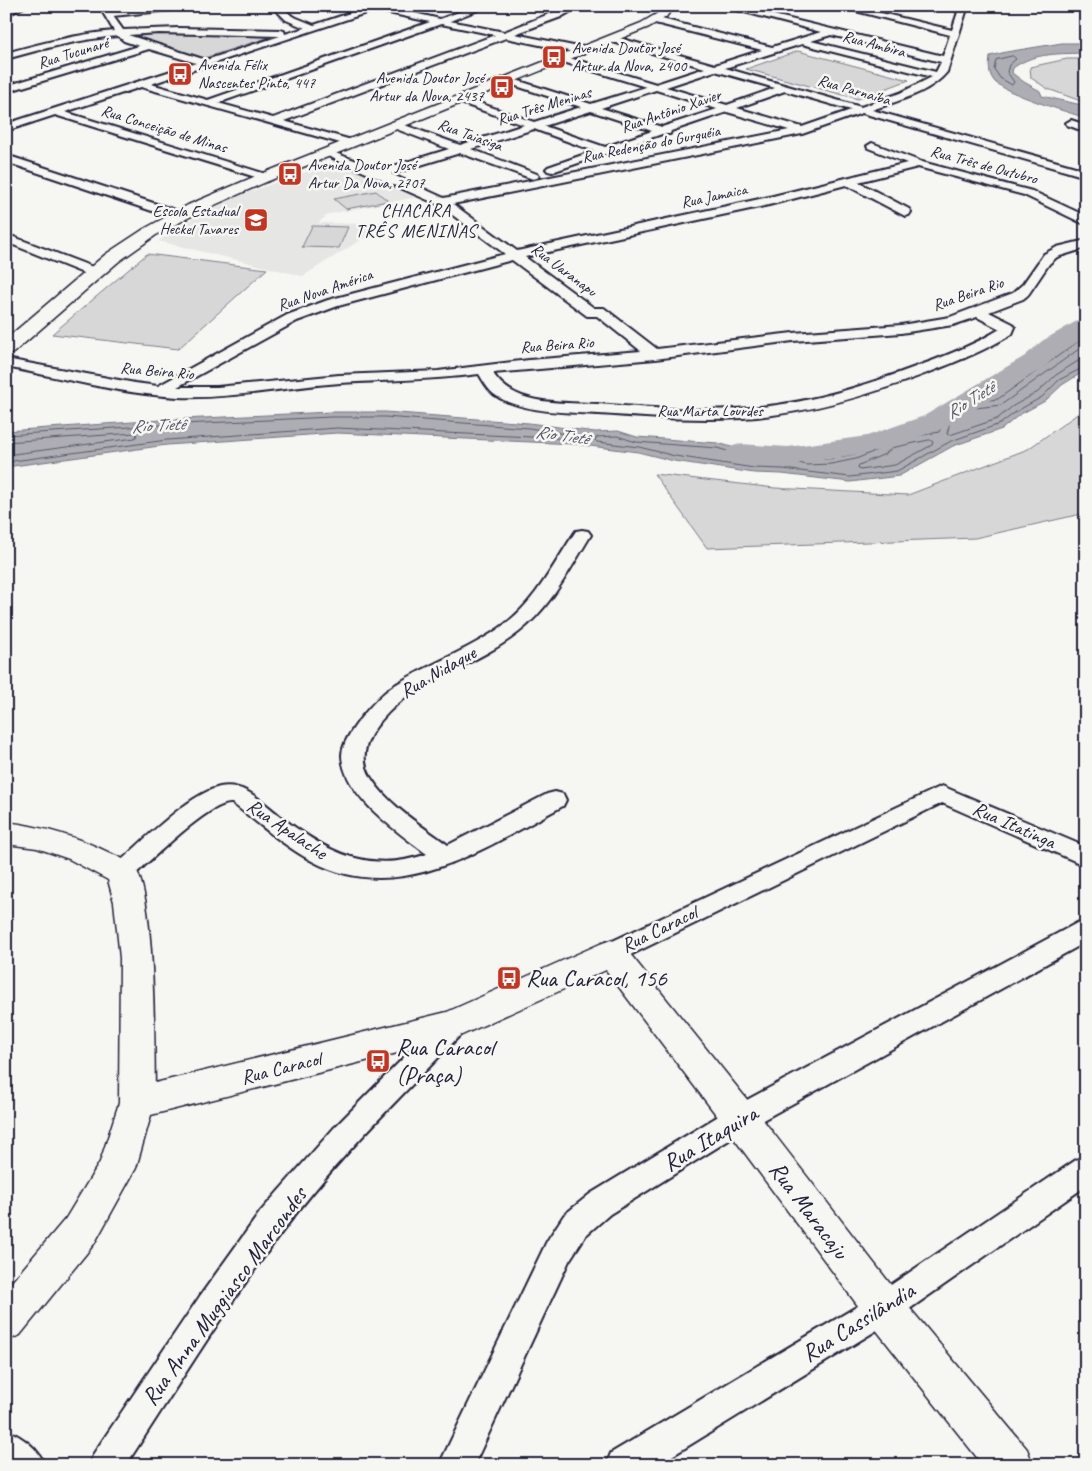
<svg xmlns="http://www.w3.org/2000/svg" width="1092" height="1471" viewBox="0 0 1092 1471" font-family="Caveat,sans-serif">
  <rect width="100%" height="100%" fill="#f6f6f2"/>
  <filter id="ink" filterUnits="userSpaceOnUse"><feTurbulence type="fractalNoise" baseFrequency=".02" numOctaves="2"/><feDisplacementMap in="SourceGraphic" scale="10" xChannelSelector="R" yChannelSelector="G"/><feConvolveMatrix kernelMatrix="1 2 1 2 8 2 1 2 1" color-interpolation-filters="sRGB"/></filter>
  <g filter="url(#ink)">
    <path fill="#e6e6e4" d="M 333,162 L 423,196 L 329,214 L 318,223 L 370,224 L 375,231 L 303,276 L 158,241 L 195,217 L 241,195 Z"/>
    <path fill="#d7d7d7" stroke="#7c7c89" d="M 168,33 L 272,35 L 273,36 L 204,58 L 168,48 L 131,34 Z
      M 798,51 L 909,80 L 858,99 L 746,69 Z
      M 1067,59 L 1086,59 L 1086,103 L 1048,89 L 1031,78 L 1030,67 Z
      M 376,191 L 388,201 L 346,209 L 334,199 Z
      M 312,226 L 348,227 L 339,248 L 302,247 Z
      M 147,254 L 267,269 L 178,349 L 52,334 Z
      M 1086,408 L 1086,513 L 975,538 L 707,548 L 654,474 L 775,488 L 908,495 L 1028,449 Z"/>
    <path fill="#adadb3" stroke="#757583" d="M 1062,43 L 1086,43 L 1086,53 C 1061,54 1034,52 1013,68 L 1012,73 L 1024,82 L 1040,91 L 1042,96 L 1086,106 L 1086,118 C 1067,112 1007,94 995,82 C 988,74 989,66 990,56 L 1006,52 Z
      M 1086,330 L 1086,370 L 1062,385 L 1045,401 L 1019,415 L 1002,429 L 953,446 L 899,476 L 850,482 L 782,474 L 754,473 L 674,461 L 638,452 L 574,444 L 337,433 L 167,445 L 6,467 L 6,431 L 161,420 L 331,412 L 385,412 L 529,423 L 595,432 L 618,431 L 637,437 L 718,443 L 745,451 L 788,454 L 806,460 L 830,459 L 855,454 L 880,444 L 884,438 L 937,427 L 940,415 L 964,397 L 995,395 Z"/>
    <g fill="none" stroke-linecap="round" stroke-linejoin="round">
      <path stroke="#5a5a6b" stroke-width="1" d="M 1013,56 L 1016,59 L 1009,65 L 1007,72 L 1014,82 L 1012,85 L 1000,78 L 994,69 L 996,60 Z
        M 1086,336 L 998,399 L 965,403 L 945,418 L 939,432 L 888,442 L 882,448 L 856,459 L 831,464 L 806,465 L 787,459 L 744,456 L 717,448 L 636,442 L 617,436 L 597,437 L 595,440 L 597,442 L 639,447 L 675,456 L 754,468 L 783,469 L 850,477 L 897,471 L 951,441 L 1000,424 L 1017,411 L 1042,397 L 1059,380 L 1086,366
        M 1086,344 L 1001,405 L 967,409 L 950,422 L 947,434 L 950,435 L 997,419 L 1013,406 L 1038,392 L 1056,375 L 1078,361 L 1086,360
        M 6,435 L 162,425 L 331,417 L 385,417 L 529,428 L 578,436 L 575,439 L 337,428 L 167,440 L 6,462
        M 930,440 L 933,442 L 932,445 L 895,465 L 860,470 L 858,468 L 859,465 L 885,454 L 892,448 Z
        M 6,442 L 135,433 L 137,435 L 135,438 L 6,455"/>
      <path fill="#adadb3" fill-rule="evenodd" d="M 1086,318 L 1086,337 L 1060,353 L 1043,368 L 944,428 L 882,450 L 788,465 L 740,462 L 730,459 L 725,453 L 730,447 L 740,444 L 788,447 L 867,436 L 924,416 L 1025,356 L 1042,341 L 1077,321 Z"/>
      <defs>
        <path id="minor" d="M 15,6 L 26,6 L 6,16 L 6,11 Z
          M 99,6 L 107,6 L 110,11 L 156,6 L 186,6 L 182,9 L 113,16 L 123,30 L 179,28 L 281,30 L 284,31 L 285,34 L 305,28 L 286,20 L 272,6 L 281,6 L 292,16 L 314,25 L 365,8 L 362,6 L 384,6 L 440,19 L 475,6 L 488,6 L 450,21 L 504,32 L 569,6 L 580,6 L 561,17 L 515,34 L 583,48 L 588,51 L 583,54 L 506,38 L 284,121 L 355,141 L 356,143 L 355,145 L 351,146 L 141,87 L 65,112 L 269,175 L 271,177 L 265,180 L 55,115 L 6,131 L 6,124 L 196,63 L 149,49 L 6,92 L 6,86 L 139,46 L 124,41 L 118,36 C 79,39 43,49 6,59 L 6,53 C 42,43 77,34 114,31 ZM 375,10 L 430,22 L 208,100 L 151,84 ZM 441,24 L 495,35 L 273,118 L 218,103 ZM 159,33 L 280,36 L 206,60 L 128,35 Z
          M 721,6 L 736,6 L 943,56 L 950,35 L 836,6 L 852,6 L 952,30 L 958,12 L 946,6 L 963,7 L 966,12 L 947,72 C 930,93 897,101 872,110 L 1086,170 L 1086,177 L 862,113 L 802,134 L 453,204 L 517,251 L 769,197 L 907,163 L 868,148 L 867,146 L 872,143 L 922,162 L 1032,191 L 1086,216 L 1086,225 L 1024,195 L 918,167 L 858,182 L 909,209 L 911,212 L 909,215 L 905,216 L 846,185 L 769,205 L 525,257 L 594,308 L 604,308 L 657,349 L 793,333 L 901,325 L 950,317 L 1013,293 L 1023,284 L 1044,254 L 1057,247 L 1086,240 L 1086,248 L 1057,257 L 1049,264 L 1028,295 L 1023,299 L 989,312 L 1013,324 L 1015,327 L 1012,334 C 986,350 958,361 930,372 C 870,395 807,414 743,418 C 695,421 647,417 599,414 C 569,412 521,413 495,395 C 488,390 484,382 479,374 C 433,380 386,380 340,383 C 286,387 232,399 178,397 C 120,394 63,378 6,367 L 6,359 L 135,383 L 158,386 L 287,315 L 328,300 L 505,254 L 439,205 L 321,153 L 322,151 L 330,151 L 381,170 L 449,149 L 391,127 L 390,125 L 391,123 L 399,123 L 460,145 L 524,125 L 458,102 L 457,100 L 462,97 L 534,122 L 581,107 L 507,83 L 505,81 L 510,78 L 591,104 L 646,87 L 560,61 L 560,57 L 563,56 L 656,84 L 705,68 L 609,41 L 608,39 L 612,36 L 715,65 L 762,50 L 651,22 L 651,18 L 654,17 L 772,47 L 821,32 ZM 831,35 L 941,62 L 936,72 L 811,41 ZM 802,44 L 932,77 L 900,93 L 861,107 L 725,68 ZM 715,71 L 775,88 L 727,105 L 666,87 ZM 656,90 L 717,109 L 662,127 L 601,108 ZM 785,91 L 851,110 L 802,127 L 737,108 ZM 591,111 L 652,131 L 605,147 L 544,126 ZM 727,112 L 789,130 L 444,198 L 391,174 L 460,153 L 533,179 L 537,178 L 539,176 L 537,174 L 471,149 L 534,129 L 594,151 L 548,167 L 546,169 L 548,171 L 552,172 L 605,154 L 612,154 L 613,151 L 662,134 L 670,134 L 671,131 ZM 512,260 L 587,316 L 597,316 L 641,351 L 529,360 L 438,371 L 339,375 L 217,387 L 177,387 L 297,321 L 338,306 ZM 977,317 L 1000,329 C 974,345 946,356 918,366 C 867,385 814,402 760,407 C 706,413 651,408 597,404 C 562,402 514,407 493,373 L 655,359 L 793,341 L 901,333 L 953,325 Z
          M 1071,120 L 1086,125 L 1086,132 L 1067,125 L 1066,123 Z
          M 6,155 L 184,213 L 186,216 L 184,219 L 176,219 L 6,162 Z
          M 6,234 L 98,269 L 100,272 L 93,276 L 88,275 L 6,242 Z
          M 582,530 L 588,531 L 591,535 C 570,569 551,607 519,632 C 495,651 466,664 440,677 C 429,683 416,689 407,696 C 383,715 351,747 371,778 C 389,806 422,826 448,845 L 547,794 L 555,792 L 563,794 L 566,800 L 563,806 C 486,847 400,908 312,861 C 283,846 258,822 232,803 C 211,800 148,863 130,879 L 122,882 L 114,879 L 110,873 L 114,867 C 139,845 188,794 220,787 C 244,782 262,802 280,816 C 325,851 368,875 427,854 C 398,832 344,796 342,756 C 342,743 353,729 360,719 C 370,707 382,693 395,685 C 431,663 472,649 505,624 C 537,600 554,563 576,531 Z
          M 942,786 L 1086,847 L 1086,866 L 942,803 L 620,960 L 611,963 L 602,960 L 598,953 L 602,946 Z
          M 1086,920 L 1086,942 L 750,1127 L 610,1214 L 586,1235 L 569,1261 L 474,1465 L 439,1465 L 547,1241 L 564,1215 L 590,1194 L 730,1109 L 1077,923 Z
          M 453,1014 L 462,1017 L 466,1025 L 462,1033 C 401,1097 335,1160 282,1232 C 226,1307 177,1387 126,1465 L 89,1465 L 94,1453 L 200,1296 L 261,1211 L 334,1128 L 444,1017 Z
          M 1086,1156 L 1086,1186 L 895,1319 L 667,1459 L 657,1465 L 606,1465 L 611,1453 L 873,1297 L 1076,1160 Z
          M 6,1430 C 23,1437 38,1448 45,1465 L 6,1465 Z"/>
        <path id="major" d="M 663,6 L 674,6 L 666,17 L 649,27 L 266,182 L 199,212 L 156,235 L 118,262 L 13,353 L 6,355 L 6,339 L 106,254 L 144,229 L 188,205 L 256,176 L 641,23 L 658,13 Z
          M 6,822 C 44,827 78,837 112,854 C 118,857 127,860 132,864 C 156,885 154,1047 155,1083 L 447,1012 L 600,944 L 611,940 L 622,944 L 753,1107 L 898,1294 L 1027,1449 L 1033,1465 L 983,1465 L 870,1322 L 727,1129 L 606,970 L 453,1039 L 151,1115 L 136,1168 L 94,1244 L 20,1335 L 6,1341 L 6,1289 L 66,1218 L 100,1162 L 119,1103 L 120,958 L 114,902 L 108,880 L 69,859 L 37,848 L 6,844 Z"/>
      </defs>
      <use href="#minor" stroke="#22223b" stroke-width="4"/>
      <use href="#major" stroke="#22223b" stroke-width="3"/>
      <use href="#minor" fill="#f6f6f2" fill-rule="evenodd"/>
      <use href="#major" fill="#f6f6f2" fill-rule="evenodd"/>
    </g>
  </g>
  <defs>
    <symbol id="bus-square" viewBox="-11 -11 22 22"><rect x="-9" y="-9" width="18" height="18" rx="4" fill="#c8321e" stroke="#f6f6f2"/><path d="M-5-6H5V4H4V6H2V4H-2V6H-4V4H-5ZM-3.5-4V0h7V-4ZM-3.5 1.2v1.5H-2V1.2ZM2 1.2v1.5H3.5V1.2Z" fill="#fff"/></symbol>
    <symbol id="school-square" viewBox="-11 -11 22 22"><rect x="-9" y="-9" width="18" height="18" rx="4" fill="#c8321e" stroke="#f6f6f2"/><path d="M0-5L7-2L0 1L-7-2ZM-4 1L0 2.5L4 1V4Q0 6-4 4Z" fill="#fff"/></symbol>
  </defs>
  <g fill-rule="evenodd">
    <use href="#bus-square" x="540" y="43" width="28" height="28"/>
    <use href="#bus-square" x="166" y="60" width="28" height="28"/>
    <use href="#bus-square" x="488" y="73" width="28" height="28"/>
    <use href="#bus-square" x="276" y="160" width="28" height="28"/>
    <use href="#school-square" x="242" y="206" width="28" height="28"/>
    <use href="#bus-square" x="495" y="964" width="28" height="28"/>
    <use href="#bus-square" x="364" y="1047" width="28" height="28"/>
  </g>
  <g text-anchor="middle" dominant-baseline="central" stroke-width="5" stroke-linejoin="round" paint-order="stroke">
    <g font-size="16" fill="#22223b" stroke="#f6f6f2">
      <text transform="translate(874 44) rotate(15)">Rua Ambira</text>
      <text transform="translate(73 53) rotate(-17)">Rua Tucunaré</text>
      <text transform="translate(854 90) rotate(16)">Rua Parnaíba</text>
      <text transform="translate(544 106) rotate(-17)">Rua Três Meninas</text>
      <text transform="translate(671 111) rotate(-19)">Rua Antônio Xavier</text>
      <text transform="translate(164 129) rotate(17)">Rua Conceição de Minas</text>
      <text transform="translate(470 135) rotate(20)">Rua Taiasiga</text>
      <text transform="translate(651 144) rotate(-11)">Rua Redenção do Gurguéia</text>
      <text transform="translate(984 165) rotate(15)">Rua Três de Outubro</text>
      <text transform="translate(714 196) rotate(-12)">Rua Jamaica</text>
      <text transform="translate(564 270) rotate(37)">Rua Uaranapu</text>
      <text transform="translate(325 290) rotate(-19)">Rua Nova América</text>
      <text transform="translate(968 294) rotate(-19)">Rua Beira Rio</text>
      <text transform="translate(557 345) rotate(-4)">Rua Beira Rio</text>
      <text transform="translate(157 371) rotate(5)">Rua Beira Rio</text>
      <text x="710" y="411">Rua Marta Lourdes</text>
    </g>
    <g font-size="16" fill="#22223b" stroke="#f6f6f2" text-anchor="start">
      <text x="572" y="48">Avenida Doutor José<tspan x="572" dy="18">Artur da Nova, 2400</tspan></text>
      <text x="198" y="65">Avenida Félix<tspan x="198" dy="18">Nascentes Pinto, 447</tspan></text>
      <text x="484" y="78" text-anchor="end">Avenida Doutor José<tspan x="484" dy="18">Artur da Nova, 2437</tspan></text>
      <text x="308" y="165">Avenida Doutor José<tspan x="308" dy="18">Artur Da Nova, 2707</tspan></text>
      <text x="238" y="211" text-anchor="end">Escola Estadual<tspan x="238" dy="18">Heckel Tavares</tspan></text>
    </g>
    <g font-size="18" letter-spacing="1" fill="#22223b" stroke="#f6f6f2">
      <text x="416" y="210">CHACÁRA<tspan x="416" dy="21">TRÊS MENINAS</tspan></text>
    </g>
    <g font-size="18" font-style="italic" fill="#535365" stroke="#f6f6f2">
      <text transform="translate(970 400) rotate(-32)">Rio Tietê</text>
      <text transform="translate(158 425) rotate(-3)">Rio Tietê</text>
      <text transform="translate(562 435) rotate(8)">Rio Tietê</text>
    </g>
    <g font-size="20" fill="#22223b" stroke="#f6f6f2">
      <text transform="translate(438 672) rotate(-30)">Rua Nidaque</text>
      <text transform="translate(1014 825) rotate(24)">Rua Itatinga</text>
      <text transform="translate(287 829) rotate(34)">Rua Apalache</text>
      <text transform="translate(659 929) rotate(-26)">Rua Caracol</text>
      <text transform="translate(281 1068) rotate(-14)">Rua Caracol</text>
    </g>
    <g font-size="24" fill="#22223b" stroke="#f6f6f2" text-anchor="start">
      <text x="526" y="978">Rua Caracol, 156</text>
      <text x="396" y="1047">Rua Caracol<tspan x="396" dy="28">(Praça)</tspan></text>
    </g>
    <g font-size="24" fill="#22223b" stroke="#f6f6f2">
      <text transform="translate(710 1138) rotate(-31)">Rua Itaquira</text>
      <text transform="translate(809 1210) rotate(53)">Rua Maracaju</text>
      <text transform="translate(224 1296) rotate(-54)">Rua Anna Muggiasco Marcondes</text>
      <text transform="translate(858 1322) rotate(-32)">Rua Cassilândia</text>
    </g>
  </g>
  <rect width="1092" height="1471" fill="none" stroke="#f6f6f2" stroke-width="25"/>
  <rect x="12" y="12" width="1067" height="1446" fill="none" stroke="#22223b" stroke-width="2" filter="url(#ink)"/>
</svg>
